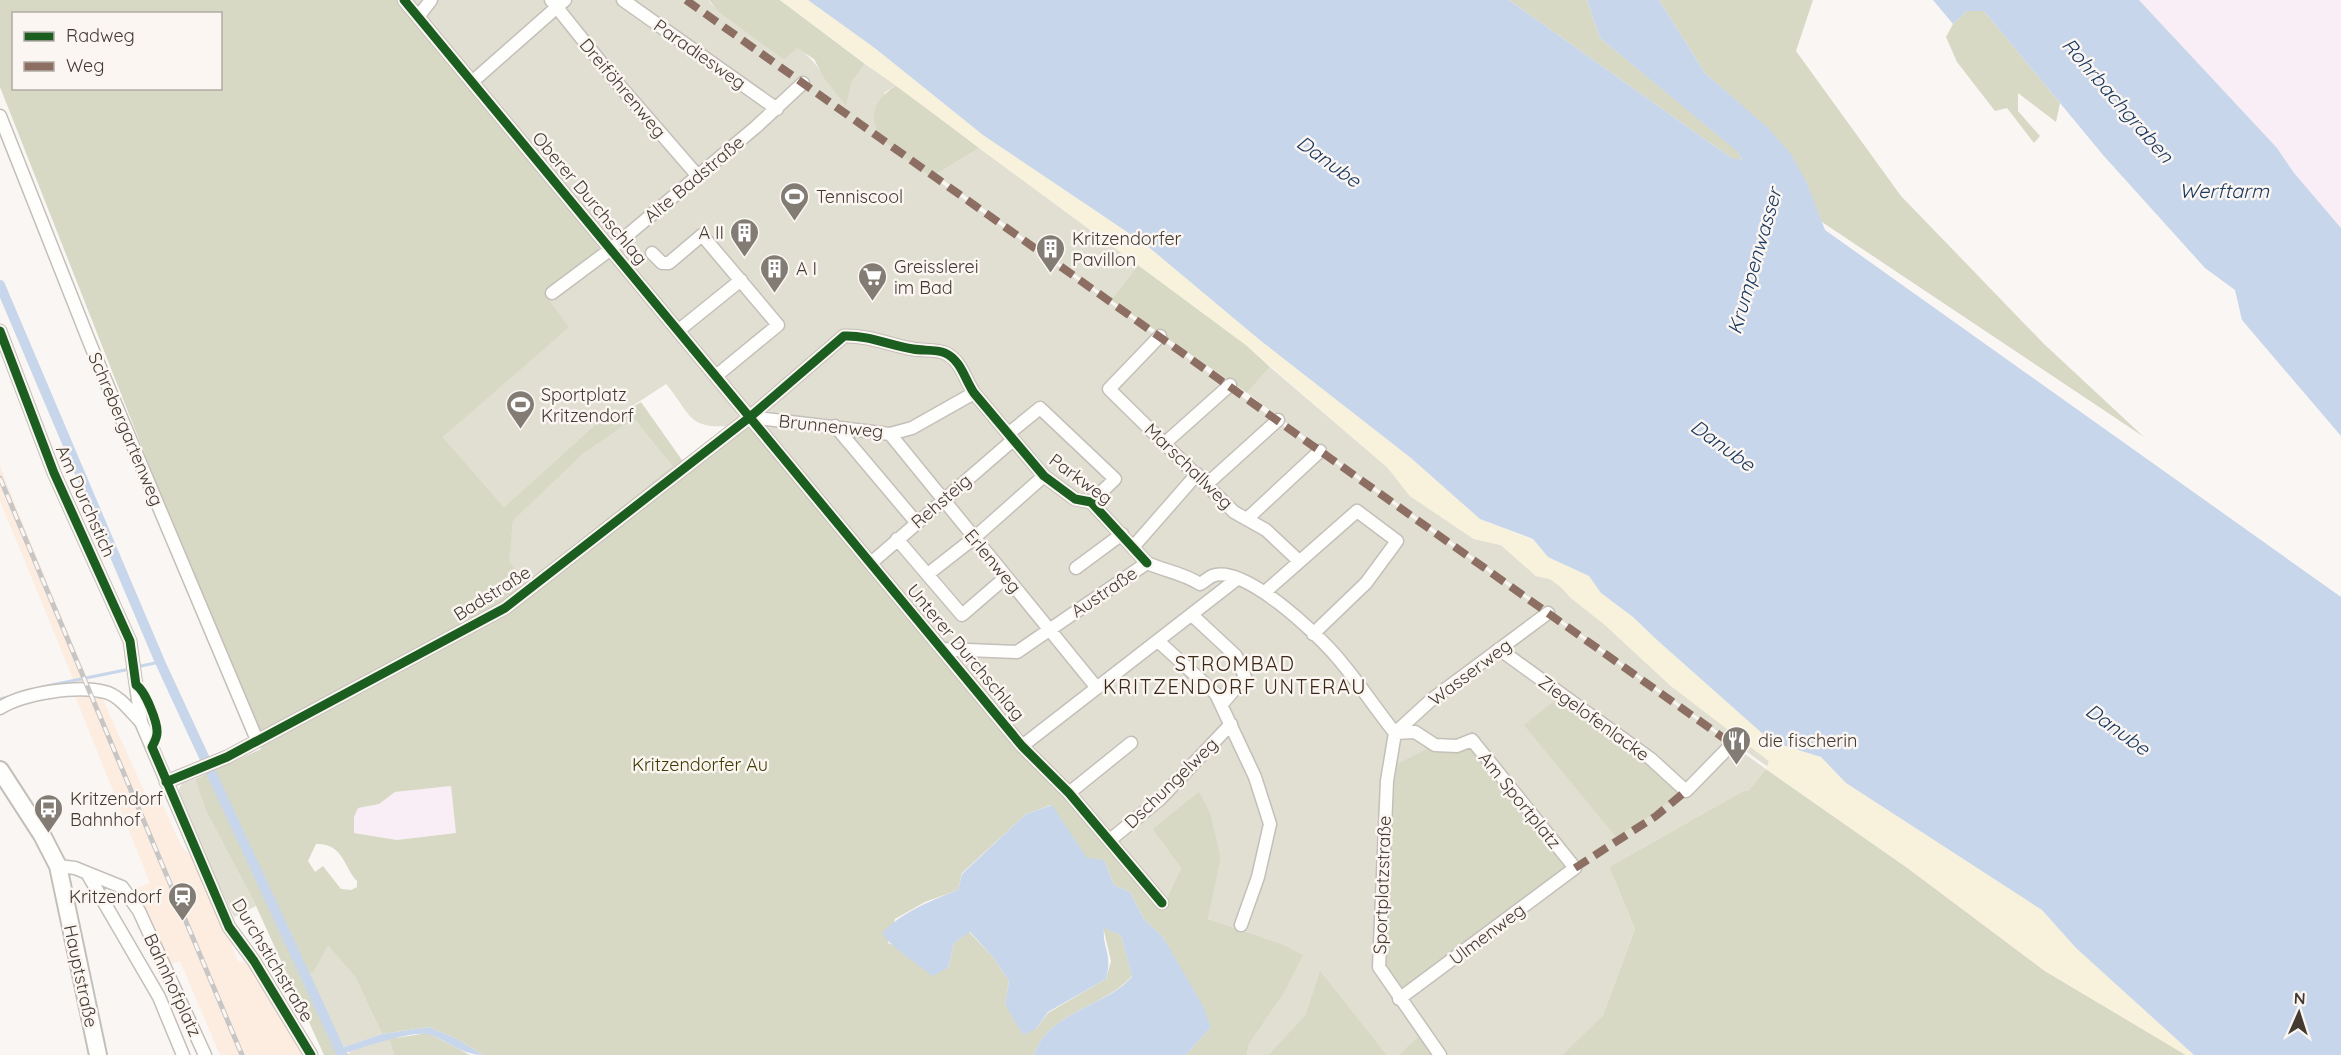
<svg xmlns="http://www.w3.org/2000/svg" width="2341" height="1055" viewBox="0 0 2341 1055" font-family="Quicksand,sans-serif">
  <rect width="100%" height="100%" fill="#f9f6f4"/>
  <path fill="#fcede0" d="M 0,465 L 14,502 L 90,685 L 76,686 L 0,501 Z
    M 75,696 L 102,698 L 146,795 L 157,792 L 182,847 L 197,863 L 238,961 L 249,963 L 305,1055 L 220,1055 L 180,961 L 168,965 L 135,889 L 150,883 Z"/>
  <path fill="#f9eef6" d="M 2139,0 L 2341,0 L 2341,228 L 2293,173 L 2277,148 Z
    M 451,786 L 457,833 L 397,840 L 354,833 L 354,817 L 358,808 L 379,804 L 395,792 Z"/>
  <path fill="#e0dfd1" d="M 404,0 L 709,0 L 710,3 L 784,60 L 797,47 C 818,62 830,85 846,105 L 852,82 L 865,64 L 896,85 L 884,93 L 932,177 L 979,148 L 1138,265 L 1111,300 L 943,180 L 934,178 L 1766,769 L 1748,791 L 1743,791 L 1609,867 L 1635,929 L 1603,1015 L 1562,1055 L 1437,1055 L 1421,1036 L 1398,1055 L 1387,1055 L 1320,970 L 1305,1015 L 1268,1055 L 1247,1055 L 1249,1044 L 1283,995 L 1302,955 L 1282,944 L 1208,919 L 1221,859 L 1199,791 L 1152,829 L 1181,868 L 1165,902 L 730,426 C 686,429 691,413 666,384 L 605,424 L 598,422 L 504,507 L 443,437 L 568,326 L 544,295 Z
    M 1270,367 L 1388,468 L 1410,496 L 1474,539 L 1501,545 L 1536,576 L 1550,579 L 1561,587 L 1571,598 L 1604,624 L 1671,686 L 1769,761 L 1768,767 L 1321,449 L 1247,393 Z
    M 634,419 L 672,466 L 525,584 L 508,561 L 513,521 L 583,454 Z
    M 195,779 L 205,809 L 256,906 L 234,917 L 176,795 L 182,783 Z
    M 328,944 L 355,977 L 382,1034 L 344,1047 L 307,975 L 314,972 Z
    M 389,1039 L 394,1055 L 350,1055 L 349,1052 Z"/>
  <path fill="#d8d9c4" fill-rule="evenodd" d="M 0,0 L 404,0 L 611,249 L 545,295 L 569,327 L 443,437 L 504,507 L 598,422 L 605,423 L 641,402 L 689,470 L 750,422 L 1165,902 L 1181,868 L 1152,829 L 1199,791 L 1210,813 L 1221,859 L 1208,919 L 1282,944 L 1303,955 L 1283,995 L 1249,1044 L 1247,1055 L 1186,1055 L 1211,1027 L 1163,937 L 1144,919 L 1130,892 L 1114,885 L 1104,860 L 1087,859 L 1051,805 L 1026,814 L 962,873 L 958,890 L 925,902 L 895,919 L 888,943 L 948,968 L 954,943 L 969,932 L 993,957 L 1009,981 L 1005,1004 L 1036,1029 L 1048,1013 L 1106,979 L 1111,961 L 1103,927 L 1121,935 L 1132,976 C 1109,1002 1068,1009 1045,1035 C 1040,1040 1037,1049 1033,1055 L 483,1055 L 457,1039 L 429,1027 L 382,1034 L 355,977 L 328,945 L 314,972 L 307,975 L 345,1051 L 350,1055 L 324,1055 L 256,906 L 205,809 L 195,779 L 261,749 L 0,87 ZM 14,14 L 220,14 L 220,88 L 14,88 ZM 634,419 L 672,466 L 525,584 L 509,561 L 513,521 L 583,454 ZM 451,786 L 456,833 L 397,840 L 354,833 L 354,817 L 358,808 L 379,804 L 395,792 ZM 316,844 C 343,843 343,866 357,881 L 357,887 L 351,890 L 341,889 L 323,866 L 315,872 L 308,861 Z
    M 709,0 L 780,0 L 865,64 L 852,82 L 846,106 L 824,78 L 814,59 L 797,48 L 784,60 L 719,12 Z
    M 1509,0 L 1587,0 L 1600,38 L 1739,152 L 1742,161 L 1732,158 L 1706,140 Z
    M 1659,0 L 1813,0 L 1796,51 L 1901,196 L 2044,344 L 2144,437 L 1819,220 L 1806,181 L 1767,128 L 1705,73 Z
    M 1967,11 L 1984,11 L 2060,103 L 2056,122 L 2018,93 L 2018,111 L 2040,136 L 2034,143 L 2007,108 L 1995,111 L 1957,62 L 1946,37 L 1953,24 Z
    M 896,85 L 979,148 L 932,177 C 900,154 842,123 896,85 Z
    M 1138,265 L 1246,345 L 1270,367 L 1247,393 L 1111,300 Z
    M 1559,697 L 1646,758 L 1681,792 L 1653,814 L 1616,837 L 1524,725 Z
    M 1472,745 L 1570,868 L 1400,995 L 1383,966 L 1393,766 L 1431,747 Z
    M 1766,769 L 1909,869 L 2045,971 L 2186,1055 L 1562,1055 L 1603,1015 L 1635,929 L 1609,867 L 1743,791 L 1748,791 Z
    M 1320,970 L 1387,1055 L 1268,1055 L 1305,1015 Z
    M 428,1033 L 470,1055 L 394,1055 L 389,1039 Z
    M 1421,1035 L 1437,1055 L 1398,1055 Z"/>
  <path fill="#f8f2dc" d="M 780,0 L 808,0 L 876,49 L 983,135 L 1145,244 L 1261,341 L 1411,458 L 1480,519 L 1533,540 L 1548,557 L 1589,576 L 1601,593 L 1633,617 L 1657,640 L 1772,742 L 1821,757 L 1846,783 L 2042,910 L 2076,948 L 2194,1055 L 2186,1055 L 2045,971 L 1909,869 L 1766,769 L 1769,761 L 1671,686 L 1604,624 L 1571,598 L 1561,587 L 1550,579 L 1536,576 L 1501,545 L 1474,539 L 1410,496 L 1388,468 L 1246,345 Z"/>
  <path fill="#c7d6ea" d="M 808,0 L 1509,0 L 1706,140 L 1732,158 L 1742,160 L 1738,152 L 1600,38 L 1587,0 L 1659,0 L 1705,73 L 1768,128 L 1791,154 L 1806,181 L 1825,230 L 2341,597 L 2341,1055 L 2194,1055 L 2076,948 L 2042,910 L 1846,783 L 1821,757 L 1772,742 L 1657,640 L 1633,617 L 1601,593 L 1589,576 L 1548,557 L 1533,539 L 1480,519 L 1411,458 L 1261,341 L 1145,244 L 983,135 L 876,49 Z
    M 1933,0 L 2139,0 L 2277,148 L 2294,173 L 2341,228 L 2341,436 L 2242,320 L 2235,290 L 2205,268 L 2103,155 L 1984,11 L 1967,11 L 1953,24 Z
    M 1052,805 L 1087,858 L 1104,860 L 1114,885 L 1130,892 L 1144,919 L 1163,937 L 1202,1004 L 1211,1027 L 1186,1055 L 1033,1055 C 1037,1049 1040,1040 1045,1035 C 1068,1009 1109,1002 1132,977 L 1121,935 L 1104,928 C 1102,949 1113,953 1106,979 L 1048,1012 L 1036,1029 L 1023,1035 L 1005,1004 L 1009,981 L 993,957 L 970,932 L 954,943 L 948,968 L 932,976 C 918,964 891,948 882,933 C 904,911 930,901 958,890 L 962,874 L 1026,814 Z
    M 429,1027 L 457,1039 L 483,1055 C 463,1055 449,1042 431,1035 C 415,1029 366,1047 349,1052 L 345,1051 L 344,1047 L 382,1034 Z"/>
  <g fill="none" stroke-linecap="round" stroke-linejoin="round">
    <path stroke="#c7d6ea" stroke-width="3" d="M 136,667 L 160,662
      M 42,687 L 130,669
      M 0,699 L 16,695
      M 341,1052 L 348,1050"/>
    <path stroke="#c7d6ea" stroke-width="10" d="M 0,285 L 160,662 L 342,1055"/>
    <defs>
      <path id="street" d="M 404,0 L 1022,746 L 1069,793 L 1162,903
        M 551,0 L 619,85 L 697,175
        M 623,0 L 777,109
        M 418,17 L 431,0
        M 472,82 L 565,0
        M 0,116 L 91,346 L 257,740
        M 652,253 L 662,263 L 669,263 L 702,235 L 778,325 L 716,376
        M 552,293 L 611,249 L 757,126 L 803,83
        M 679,330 L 741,280
        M 0,331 L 54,473 L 130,641 L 141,722
        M 1160,336 L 1109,389 L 1234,512 L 1266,530 L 1299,561
        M 750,417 L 890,434 L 912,428 L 974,393
        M 835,426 L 916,522
        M 890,434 L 1097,688
        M 1008,434 L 1040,408 L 1115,479 L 1091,502
        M 1165,443 L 1230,385
        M 1207,484 L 1278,420
        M 1248,518 L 1320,451
        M 897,539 L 962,615 L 1006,577
        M 1134,546 L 1197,474
        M 871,563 L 1013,440
        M 1076,568 L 1122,534
        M 928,574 L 974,538 L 1044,476
        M 1265,592 L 1357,511 L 1397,541 L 1366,583 L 1313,634
        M 1192,615 L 1236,656 L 1245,677 L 1222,704
        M 1158,641 L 1216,694 L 1255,777 L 1270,824 L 1258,877 L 1241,925
        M 942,649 L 1017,652 L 1147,563 C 1165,571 1183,573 1200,584 C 1204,582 1208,578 1212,576 C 1243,563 1316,633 1336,656 C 1357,680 1375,708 1395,733
        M 1499,649 L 1651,759 L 1686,791 L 1732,744
        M 0,708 C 23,693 78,685 105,692 C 119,695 131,712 141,722 L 229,927 L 254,961 L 311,1055
        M 1395,733 L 1415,732 L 1435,745 L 1457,746 L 1472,740 L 1575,868 L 1399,999
        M 1395,733 L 1387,781 L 1379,967 L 1440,1055
        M 1395,733 L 1431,700 L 1548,613
        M 1022,746 L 1237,579
        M 166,782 L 227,757 L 505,608 L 750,417 L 844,336 C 868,335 889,345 913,349 C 922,351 936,349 945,353 C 961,360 965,380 974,393 L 1044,476 L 1075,499 L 1091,502 L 1147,563
        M 1069,793 L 1131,743
        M 1110,840 L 1160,799 L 1231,724
        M 58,866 L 75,868 L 122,887 L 139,911 L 205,1055
        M 87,873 L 159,997 L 183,1055"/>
      <path id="secondary" d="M 0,770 L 42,835 L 58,866 L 98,1055"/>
    </defs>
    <use href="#street" stroke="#c5bfba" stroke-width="15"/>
    <use href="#secondary" stroke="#c5bfba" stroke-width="20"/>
    <use href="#street" stroke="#fefefd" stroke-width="12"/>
    <use href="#secondary" stroke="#fefefd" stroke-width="16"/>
    <defs>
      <path id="rail" d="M 0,478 L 242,1055"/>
    </defs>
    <use href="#rail" stroke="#c8c6c5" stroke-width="5"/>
    <use href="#rail" stroke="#fbf6f2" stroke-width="3" stroke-dasharray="9" stroke-linecap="butt"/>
    <path stroke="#8d6e63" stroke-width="8" stroke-dasharray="15 8" stroke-linecap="butt" d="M 686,0 L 1732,744
      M 1575,868 L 1656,816 L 1686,791"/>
    <defs>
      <path id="cycleway" d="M 404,0 L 1022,746 L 1069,793 L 1162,903
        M 0,331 L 54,473 L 130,641 L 136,685 C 145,690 158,723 157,733 C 157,738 154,743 152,747 L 229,927 L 254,961 L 311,1055
        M 166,782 L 227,757 L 505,608 L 750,417 L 844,336 C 868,335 889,345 913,349 C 922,351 936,349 945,353 C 961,360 965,380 974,393 L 1044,476 L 1075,499 L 1091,502 L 1147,563"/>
    </defs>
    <use href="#cycleway" stroke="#fbf6f2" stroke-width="13"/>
    <use href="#cycleway" stroke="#1b5e20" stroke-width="9"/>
  </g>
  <defs>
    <symbol id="stadium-pin" viewBox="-11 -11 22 30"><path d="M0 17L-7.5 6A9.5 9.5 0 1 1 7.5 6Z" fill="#837c75" stroke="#fbf6f2"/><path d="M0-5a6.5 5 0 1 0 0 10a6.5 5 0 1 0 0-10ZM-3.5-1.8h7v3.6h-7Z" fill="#fff"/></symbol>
    <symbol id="building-pin" viewBox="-11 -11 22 30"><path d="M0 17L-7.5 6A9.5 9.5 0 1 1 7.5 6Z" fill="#837c75" stroke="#fbf6f2"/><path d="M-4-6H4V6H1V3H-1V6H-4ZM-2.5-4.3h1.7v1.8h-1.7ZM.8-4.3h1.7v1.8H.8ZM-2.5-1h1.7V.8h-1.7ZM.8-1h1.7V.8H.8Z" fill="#fff"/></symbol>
    <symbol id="supermarket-pin" viewBox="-11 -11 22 30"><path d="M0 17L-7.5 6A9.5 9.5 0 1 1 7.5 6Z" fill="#837c75" stroke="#fbf6f2"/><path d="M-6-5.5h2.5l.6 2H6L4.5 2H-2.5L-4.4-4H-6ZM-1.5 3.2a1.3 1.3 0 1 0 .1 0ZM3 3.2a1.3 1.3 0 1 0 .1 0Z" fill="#fff"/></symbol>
    <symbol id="restaurant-pin" viewBox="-11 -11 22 30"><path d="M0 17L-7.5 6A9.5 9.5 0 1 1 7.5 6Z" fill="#837c75" stroke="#fbf6f2"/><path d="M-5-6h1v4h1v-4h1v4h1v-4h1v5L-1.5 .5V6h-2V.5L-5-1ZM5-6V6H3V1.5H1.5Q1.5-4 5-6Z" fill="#fff"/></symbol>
    <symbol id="bus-pin" viewBox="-11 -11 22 30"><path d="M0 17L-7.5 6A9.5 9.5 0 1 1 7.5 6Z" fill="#837c75" stroke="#fbf6f2"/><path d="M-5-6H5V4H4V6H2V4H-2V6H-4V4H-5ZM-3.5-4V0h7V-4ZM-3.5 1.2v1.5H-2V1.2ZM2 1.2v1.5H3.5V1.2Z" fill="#fff"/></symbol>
    <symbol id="station-pin" viewBox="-11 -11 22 30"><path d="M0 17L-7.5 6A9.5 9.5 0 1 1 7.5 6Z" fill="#837c75" stroke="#fbf6f2"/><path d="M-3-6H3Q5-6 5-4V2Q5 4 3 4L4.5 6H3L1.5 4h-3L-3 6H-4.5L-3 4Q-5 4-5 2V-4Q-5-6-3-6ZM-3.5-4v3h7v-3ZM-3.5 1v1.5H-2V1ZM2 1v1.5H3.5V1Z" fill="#fff"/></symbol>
  </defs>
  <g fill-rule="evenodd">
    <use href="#stadium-pin" x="778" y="180" width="33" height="45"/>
    <use href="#building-pin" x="728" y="216" width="33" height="45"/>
    <use href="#building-pin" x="1034" y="232" width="33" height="45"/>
    <use href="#building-pin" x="758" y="252" width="33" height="45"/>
    <use href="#supermarket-pin" x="856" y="260" width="33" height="45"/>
    <use href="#stadium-pin" x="504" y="388" width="33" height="45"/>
    <use href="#restaurant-pin" x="1720" y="724" width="33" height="45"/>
    <use href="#bus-pin" x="32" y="792" width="33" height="45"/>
    <use href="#station-pin" x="166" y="880" width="33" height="45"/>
  </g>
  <g text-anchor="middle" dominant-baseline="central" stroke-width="5" stroke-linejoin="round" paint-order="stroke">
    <g font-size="18" fill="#433a31" stroke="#fbf6f2">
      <text transform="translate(700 54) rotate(35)">Paradiesweg</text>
      <text transform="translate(623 88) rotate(50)">Dreiföhrenweg</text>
      <text transform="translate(694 179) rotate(-40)">Alte Badstraße</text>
      <text transform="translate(590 198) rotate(50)">Oberer Durchschlag</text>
      <text transform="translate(831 426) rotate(6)">Brunnenweg</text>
      <text transform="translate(126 429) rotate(67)">Schrebergartenweg</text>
      <text transform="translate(1189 466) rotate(44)">Marschallweg</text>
      <text transform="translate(1081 479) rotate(36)">Parkweg</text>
      <text transform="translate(86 501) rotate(66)">Am Durchstich</text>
      <text transform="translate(941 501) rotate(-41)">Rehsteig</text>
      <text transform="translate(993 561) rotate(50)">Erlenweg</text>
      <text transform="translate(1104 592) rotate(-34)">Austraße</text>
      <text transform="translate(492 593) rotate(-32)">Badstraße</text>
      <text transform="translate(966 652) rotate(50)">Unterer Durchschlag</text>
      <text transform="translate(1470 672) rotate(-37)">Wasserweg</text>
      <text transform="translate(1594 718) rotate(36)">Ziegelofenlacke</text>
      <text transform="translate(1171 783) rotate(-44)">Dschungelweg</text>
      <text transform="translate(1520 800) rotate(51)">Am Sportplatz</text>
      <text transform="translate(1382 885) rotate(-88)">Sportplatzstraße</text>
      <text transform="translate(1487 934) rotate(-37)">Ulmenweg</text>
      <text transform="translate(273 960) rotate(59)">Durchstichstraße</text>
      <text transform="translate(81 976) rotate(78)">Hauptstraße</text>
      <text transform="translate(173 985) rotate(65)">Bahnhofplatz</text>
    </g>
    <g font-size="18" fill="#433a31" stroke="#fbf6f2" text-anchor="start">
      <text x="816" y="196">Tenniscool</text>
      <text x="724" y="232" text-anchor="end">A II</text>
      <text x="1072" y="238">Kritzendorfer<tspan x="1072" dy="21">Pavillon</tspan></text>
      <text x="894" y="266">Greisslerei<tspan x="894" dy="21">im Bad</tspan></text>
      <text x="796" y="268">A I</text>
      <text x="541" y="394">Sportplatz<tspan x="541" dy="21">Kritzendorf</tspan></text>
      <text x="1758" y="740">die fischerin</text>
      <text x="70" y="798">Kritzendorf<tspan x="70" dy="21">Bahnhof</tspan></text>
      <text x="162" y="896" text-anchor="end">Kritzendorf</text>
    </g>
    <g font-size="18" fill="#3b3d00" stroke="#fbf6f2">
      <text x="700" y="764">Kritzendorfer Au</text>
    </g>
    <g font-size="20" font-style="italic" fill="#1a3960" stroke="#fbf6f2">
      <text transform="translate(2118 100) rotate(49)">Rohrbachgraben</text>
      <text transform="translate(1329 161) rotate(36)">Danube</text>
      <text x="2224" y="190">Werftarm</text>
      <text transform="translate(1754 261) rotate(-74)">Krumpenwasser</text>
      <text transform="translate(1723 445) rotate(36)">Danube</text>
      <text transform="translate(2118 729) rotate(36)">Danube</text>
    </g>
    <g font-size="20" letter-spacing="1.5" fill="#3a2716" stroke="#fbf6f2">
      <text x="1235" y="663">STROMBAD<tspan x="1235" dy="23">KRITZENDORF UNTERAU</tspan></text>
    </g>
  </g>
  <rect x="12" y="12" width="210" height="78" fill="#fbf6f2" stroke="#b1aba5" stroke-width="1.5"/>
  <rect x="24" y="32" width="30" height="9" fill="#1b5e20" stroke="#b1aba5" stroke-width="1.5"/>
  <text x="66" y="42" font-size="18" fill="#433a31">Radweg</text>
  <rect x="24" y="62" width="30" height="9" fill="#8d6e63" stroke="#b1aba5" stroke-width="1.5"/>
  <text x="66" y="72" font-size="18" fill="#433a31">Weg</text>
  <g transform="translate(2299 1013) rotate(3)" stroke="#fbf6f2" stroke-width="4.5" paint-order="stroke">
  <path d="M0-4.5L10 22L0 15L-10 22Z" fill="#433a31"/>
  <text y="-9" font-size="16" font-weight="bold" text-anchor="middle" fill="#433a31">N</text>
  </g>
</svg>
